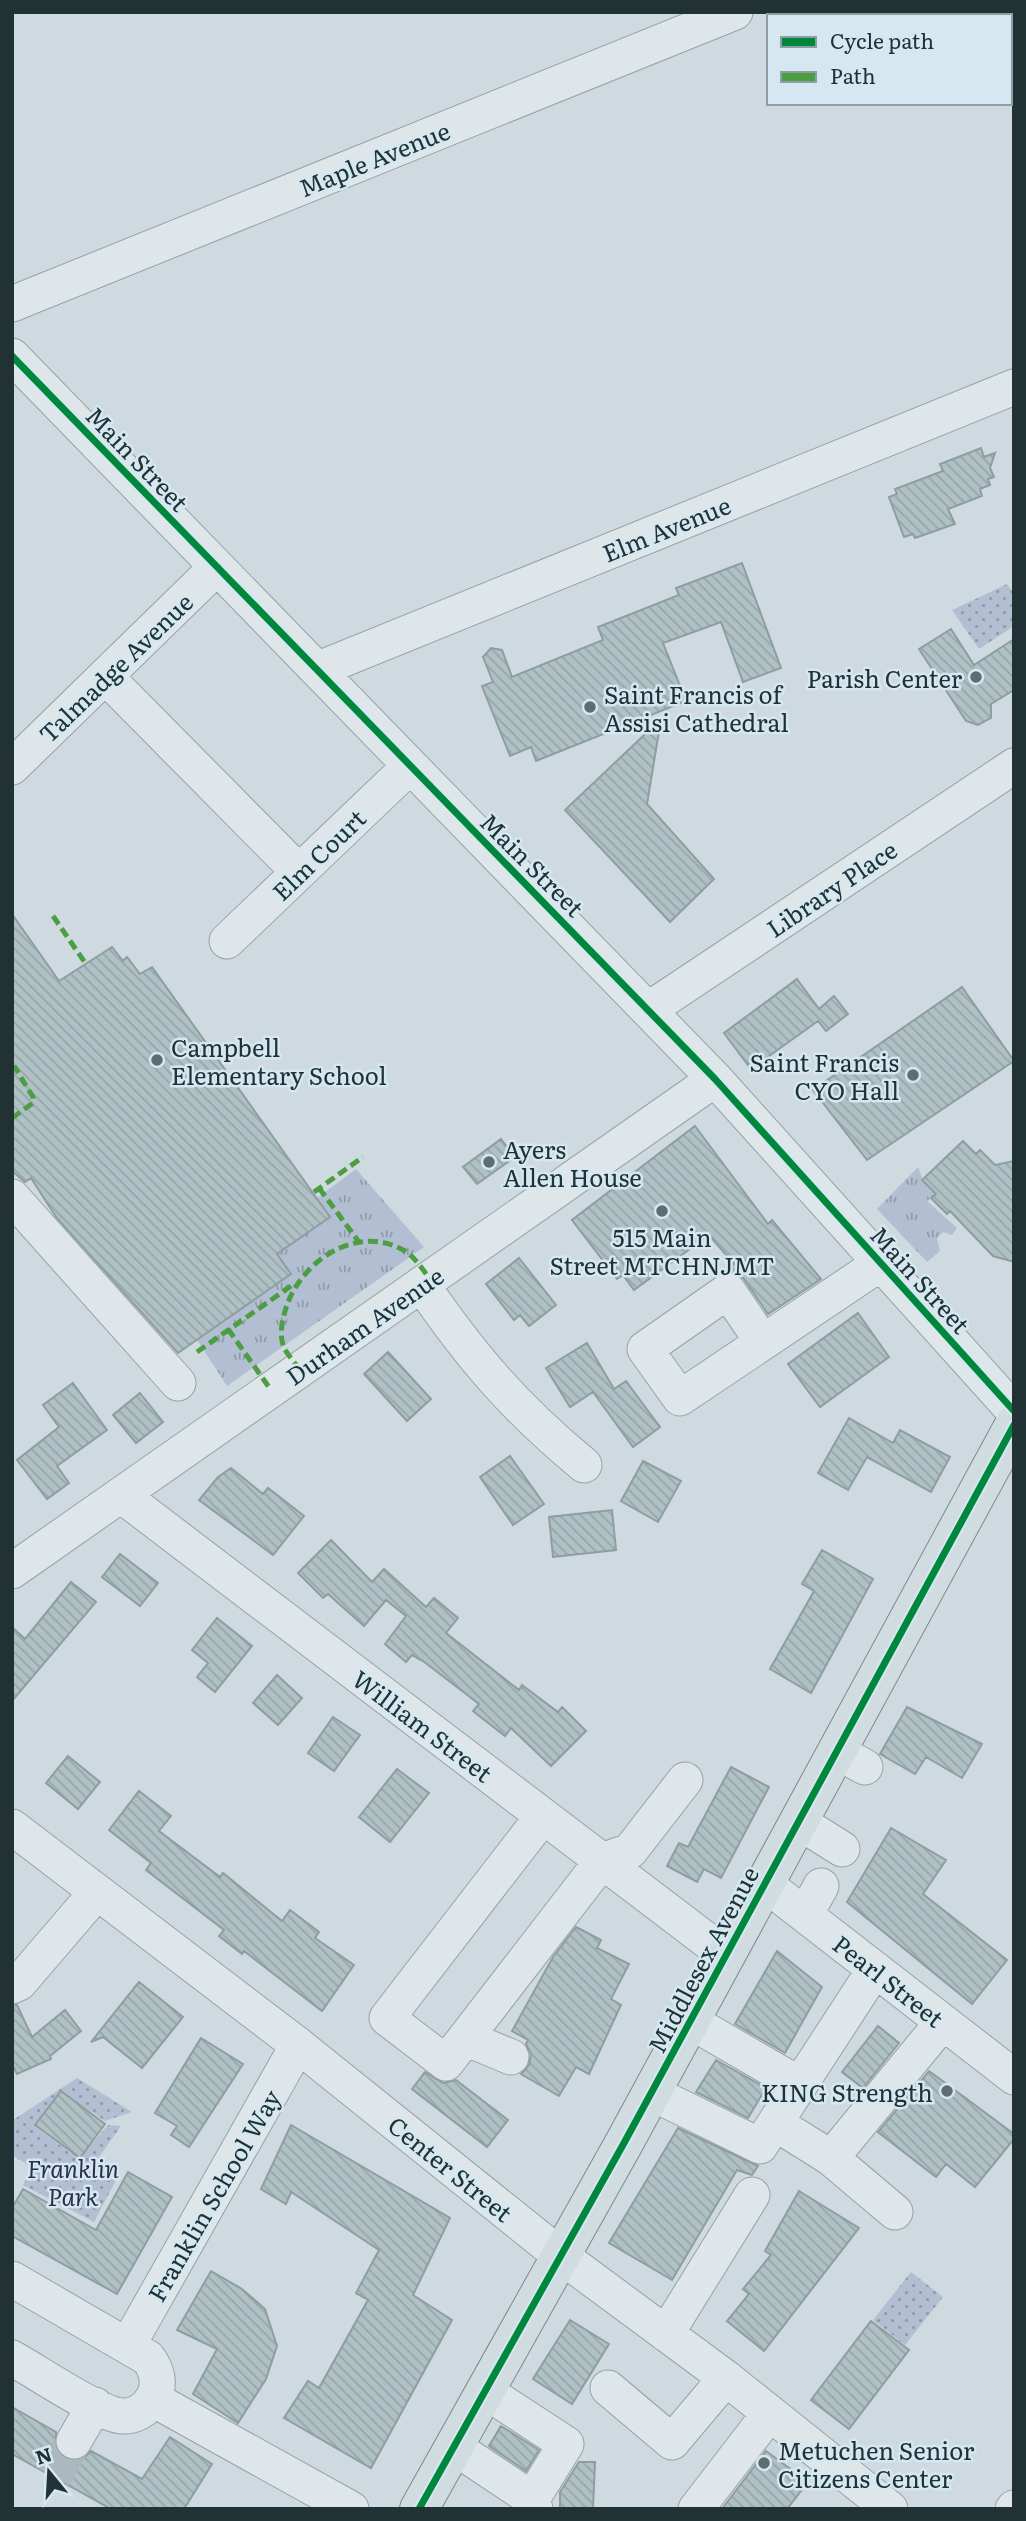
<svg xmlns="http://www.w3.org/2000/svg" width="1026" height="2521" viewBox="0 0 1026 2521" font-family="Literata,serif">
  <defs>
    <pattern id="grass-tufts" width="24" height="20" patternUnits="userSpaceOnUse" patternTransform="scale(1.75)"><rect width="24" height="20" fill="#b2bed1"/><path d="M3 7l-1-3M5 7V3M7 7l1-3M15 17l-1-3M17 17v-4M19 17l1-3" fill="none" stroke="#909baa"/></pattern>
    <pattern id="park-dots" width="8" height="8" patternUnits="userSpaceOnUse" patternTransform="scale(1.75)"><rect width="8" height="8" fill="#b2bed1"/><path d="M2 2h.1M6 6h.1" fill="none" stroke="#909baa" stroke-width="1.8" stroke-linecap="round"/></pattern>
    <pattern id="building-back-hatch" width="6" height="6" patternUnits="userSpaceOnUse" patternTransform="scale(1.75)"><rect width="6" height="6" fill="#afc1c4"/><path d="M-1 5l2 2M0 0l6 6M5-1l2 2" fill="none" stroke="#96a6a9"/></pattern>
  </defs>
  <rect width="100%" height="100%" fill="#cedae0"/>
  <path fill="url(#grass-tufts)" d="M 918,1167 L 923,1180 L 936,1194 L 927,1201 L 957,1228 L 952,1235 L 943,1232 L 937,1238 L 940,1251 L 927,1262 L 877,1209 Z
    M 356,1169 L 424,1247 L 227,1386 L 197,1340 L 291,1274 L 277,1254 L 330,1217 L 317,1198 Z"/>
  <path fill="url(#park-dots)" d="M 1007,584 L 1014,594 L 1014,626 L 979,649 L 952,610 Z
    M 77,2078 L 132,2112 L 105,2121 L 62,2092 L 35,2127 L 72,2154 L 85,2139 L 92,2144 L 108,2125 L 121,2126 L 95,2163 L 117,2178 L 94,2222 L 23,2185 L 33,2168 L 12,2155 L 13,2120 Z
    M 911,2272 L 943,2297 L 905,2345 L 873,2320 Z"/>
  <path fill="url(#building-back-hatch)" stroke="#8e9ea0" stroke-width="2" d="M 981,448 L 984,457 L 995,453 L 990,468 L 994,477 L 988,479 L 990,485 L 980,489 L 982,496 L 948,509 L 955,524 L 915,538 L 913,534 L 904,537 L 889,497 L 897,494 L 895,489 L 943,471 L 940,464 Z
    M 742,563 L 781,668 L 743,682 L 721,622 L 663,643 L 686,701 L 536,761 L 531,747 L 510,756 L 482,686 L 493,682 L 483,657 L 491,648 L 502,650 L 512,677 L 603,640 L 598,627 L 679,595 L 676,588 Z
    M 951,629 L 974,665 L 1014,639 L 1014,690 L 991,704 L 991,718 L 978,725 L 966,721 L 919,649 Z
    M 661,719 L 647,804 L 714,879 L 670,922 L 565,810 Z
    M 12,914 L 59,981 L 112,947 L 123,961 L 127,957 L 140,974 L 152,967 L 330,1217 L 277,1254 L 291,1274 L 178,1353 L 56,1217 L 31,1178 L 25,1182 L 12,1171 Z
    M 797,979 L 819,1009 L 834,996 L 848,1014 L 826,1031 L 818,1021 L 751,1069 L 724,1033 Z
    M 962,987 L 1014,1061 L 867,1160 L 813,1090 Z
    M 695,1126 L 768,1224 L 772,1220 L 821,1279 L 768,1314 L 744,1279 L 736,1273 L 726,1271 L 734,1264 L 709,1235 L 634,1290 L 623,1275 L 617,1279 L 572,1220 Z
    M 501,1139 L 515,1157 L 477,1184 L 463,1167 Z
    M 963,1141 L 976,1154 L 980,1150 L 995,1165 L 1014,1161 L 1014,1262 L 993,1256 L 950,1211 L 947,1214 L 931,1198 L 936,1194 L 922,1180 Z
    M 519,1258 L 556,1305 L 529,1326 L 520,1315 L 514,1320 L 486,1284 Z
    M 858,1313 L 889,1357 L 820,1407 L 788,1364 Z
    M 587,1343 L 614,1389 L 626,1381 L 660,1427 L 633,1447 L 593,1392 L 570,1407 L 546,1368 Z
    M 388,1352 L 431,1399 L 407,1421 L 364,1374 Z
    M 73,1383 L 107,1430 L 57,1466 L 69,1483 L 47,1499 L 17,1460 L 59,1427 L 43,1405 Z
    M 140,1393 L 163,1422 L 136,1443 L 113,1415 Z
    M 849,1418 L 893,1443 L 900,1430 L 950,1457 L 931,1492 L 867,1457 L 848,1490 L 818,1473 Z
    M 510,1456 L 544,1504 L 513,1525 L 480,1477 Z
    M 643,1461 L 681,1481 L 658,1522 L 621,1501 Z
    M 231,1468 L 263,1494 L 268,1488 L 304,1516 L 273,1555 L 199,1500 L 218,1477 Z
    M 612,1510 L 616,1550 L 553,1557 L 549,1517 Z
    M 331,1540 L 372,1582 L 384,1569 L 426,1607 L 434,1598 L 458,1618 L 446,1633 L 519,1690 L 522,1685 L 558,1712 L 562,1707 L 586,1731 L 551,1766 L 511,1728 L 505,1736 L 473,1711 L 479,1704 L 423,1661 L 412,1655 L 406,1662 L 385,1644 L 406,1616 L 386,1600 L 364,1626 L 328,1594 L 323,1598 L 298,1573 Z
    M 822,1550 L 873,1579 L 811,1693 L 770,1669 L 814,1591 L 802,1584 Z
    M 120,1554 L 158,1583 L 140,1606 L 102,1577 Z
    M 71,1582 L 96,1602 L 12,1701 L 12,1627 L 25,1639 Z
    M 217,1618 L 252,1646 L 215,1692 L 197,1677 L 208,1663 L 192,1650 Z
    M 277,1675 L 302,1698 L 278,1725 L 253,1703 Z
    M 907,1707 L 982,1744 L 962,1778 L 926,1757 L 915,1774 L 880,1754 Z
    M 333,1717 L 360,1735 L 334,1771 L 308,1753 Z
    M 68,1756 L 100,1782 L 78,1809 L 46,1783 Z
    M 731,1767 L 769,1787 L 721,1878 L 704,1869 L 697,1882 L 667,1866 L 679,1843 L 688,1847 Z
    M 397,1769 L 429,1793 L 390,1842 L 359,1817 Z
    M 139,1791 L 171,1816 L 159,1831 L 220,1877 L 223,1873 L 282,1921 L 290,1910 L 319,1932 L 315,1938 L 354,1965 L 322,2011 L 244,1951 L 242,1954 L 219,1936 L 224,1930 L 146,1870 L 151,1863 L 109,1830 Z
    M 891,1828 L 946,1860 L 923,1894 L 1007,1960 L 972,2004 L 847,1902 Z
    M 576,1927 L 601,1940 L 597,1948 L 629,1964 L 611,1999 L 621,2005 L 589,2074 L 576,2067 L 559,2096 L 521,2074 L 529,2065 L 531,2054 L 526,2044 L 528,2040 L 512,2031 L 553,1957 Z
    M 777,1951 L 822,1987 L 785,2053 L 735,2024 Z
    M 139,1982 L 183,2017 L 142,2068 L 103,2037 L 91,2042 Z
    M 17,2005 L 32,2037 L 65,2010 L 81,2031 L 50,2056 L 51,2059 L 17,2074 L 12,2064 L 12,2006 Z
    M 878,2026 L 899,2043 L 863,2088 L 842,2072 Z
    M 201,2038 L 243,2064 L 189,2147 L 171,2135 L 177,2126 L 155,2113 Z
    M 716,2060 L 766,2088 L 748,2118 L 696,2092 Z
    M 929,2071 L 1014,2134 L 1014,2139 L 975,2187 L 946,2164 L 936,2177 L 878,2132 Z
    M 425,2072 L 443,2083 L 456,2080 L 508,2120 L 487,2147 L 412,2089 Z
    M 61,2091 L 105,2124 L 80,2158 L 35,2125 Z
    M 291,2125 L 450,2218 L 413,2295 L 452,2320 L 371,2468 L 284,2418 L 308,2381 L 319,2388 L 368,2300 L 356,2293 L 379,2250 L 291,2192 L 286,2204 L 261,2189 Z
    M 678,2128 L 758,2166 L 752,2175 L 737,2170 L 672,2280 L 609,2243 Z
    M 128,2172 L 172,2197 L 117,2294 L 12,2236 L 12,2208 L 23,2189 L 96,2230 Z
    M 799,2191 L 859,2228 L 764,2351 L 727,2321 L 749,2294 L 743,2289 L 771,2255 L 765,2251 Z
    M 211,2271 L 242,2289 L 265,2309 L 277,2346 L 266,2379 L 238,2423 L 193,2394 L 217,2349 L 177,2330 Z
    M 570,2320 L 609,2344 L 572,2404 L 533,2379 Z
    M 871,2321 L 909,2350 L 849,2429 L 811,2400 Z
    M 12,2407 L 56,2432 L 56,2450 L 64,2459 L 83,2459 L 91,2451 L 142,2479 L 170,2437 L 212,2464 L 184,2509 L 111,2509 L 12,2454 Z
    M 501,2426 L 539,2450 L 526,2471 L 489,2446 Z
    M 766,2451 L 808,2482 L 787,2509 L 722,2509 Z
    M 579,2462 L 595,2462 L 593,2509 L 560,2509 L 560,2492 Z"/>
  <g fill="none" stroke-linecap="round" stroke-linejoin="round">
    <path stroke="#abb8be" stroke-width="35" stroke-dasharray="35 18" stroke-linecap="butt" d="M 54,2477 L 74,2441"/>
    <defs>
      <path id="minor" d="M 12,304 L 735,12
        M 12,356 L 715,1079 L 1014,1411
        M 319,669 L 1014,387
        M 105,676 L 299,872
        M 12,767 L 217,567
        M 227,941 L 410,766
        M 648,1010 L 1014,766
        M 12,1197 L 178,1383
        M 422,1285 C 472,1358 515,1408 584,1465
        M 762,1341 L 728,1291 L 645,1349 L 680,1398 L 881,1263
        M 121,1495 L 726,1955
        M 12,1571 L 715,1079
        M 837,1752 L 865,1767
        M 543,1816 L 387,2018 L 446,2063 L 602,1861 L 630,1851 L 685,1780
        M 799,1822 L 842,1849
        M 12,1827 L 298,2045 L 561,2256 L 726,2378 L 890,2509
        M 765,1884 L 1014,2077
        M 805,1915 L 821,1886
        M 12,1986 L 19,1983 L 97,1892
        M 690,2021 L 800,2085
        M 465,2038 L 511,2057
        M 652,2093 L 760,2146 L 875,1969
        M 775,2123 L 831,2158 L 895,2212
        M 831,2158 L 943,2022
        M 12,2279 L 148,2358 C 157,2370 161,2384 153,2398 C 147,2409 135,2417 122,2416 C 100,2415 34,2370 12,2358
        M 666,2334 L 752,2195
        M 128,2345 L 298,2045
        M 608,2388 L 672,2442 L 726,2378
        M 485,2391 L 566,2444 L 532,2499
        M 153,2399 L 351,2509
        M 74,2441 L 95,2405
        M 454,2447 L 532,2499 L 535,2509
        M 696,2509 L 770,2413
        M 1013,2509 L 1014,2508"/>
      <path id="major" d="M 419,2509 L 624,2143 L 1014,1425"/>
    </defs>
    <use href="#minor" stroke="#96a2a6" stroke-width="37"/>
    <use href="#major" stroke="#7e898b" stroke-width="40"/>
    <use href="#minor" stroke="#dee6e9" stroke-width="35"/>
    <use href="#major" stroke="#d1dce1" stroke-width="38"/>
    <path stroke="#4d9e43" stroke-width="5" stroke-dasharray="10 5" stroke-linecap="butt" d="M 53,916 L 86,964
      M 12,1118 L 33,1103 L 33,1097 L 14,1066
      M 319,1188 L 359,1242
      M 314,1192 L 363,1157
      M 228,1329 L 271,1390
      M 197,1352 L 291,1286
      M 300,1370 C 295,1363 288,1355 284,1348 C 280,1338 281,1326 284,1315 C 295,1266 354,1221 405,1251 C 414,1256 423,1270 430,1279"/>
    <defs>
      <path id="cycleway" d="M 12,356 L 715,1079 L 1014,1411
        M 419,2509 L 624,2143 L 1014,1425"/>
    </defs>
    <use href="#cycleway" stroke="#d5e8f1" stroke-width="11"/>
    <use href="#cycleway" stroke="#00873e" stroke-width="7"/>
  </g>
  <g fill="#5d6d70" stroke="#d5e8f1" stroke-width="2.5">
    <circle cx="976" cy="677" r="7"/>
    <circle cx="590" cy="707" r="7"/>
    <circle cx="157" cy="1060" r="7"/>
    <circle cx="913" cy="1075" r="7"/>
    <circle cx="489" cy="1162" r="7"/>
    <circle cx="662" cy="1211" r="7"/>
    <circle cx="947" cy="2091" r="7"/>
    <circle cx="764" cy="2463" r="7"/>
  </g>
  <g text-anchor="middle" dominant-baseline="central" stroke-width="5" stroke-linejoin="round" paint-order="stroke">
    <g font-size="24" fill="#203234" stroke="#d5e8f1">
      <text transform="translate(374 158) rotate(-22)">Maple Avenue</text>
      <text transform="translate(138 458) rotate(46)">Main Street</text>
      <text transform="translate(666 528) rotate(-22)">Elm Avenue</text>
      <text transform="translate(115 667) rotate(-44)">Talmadge Avenue</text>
      <text transform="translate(318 854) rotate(-44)">Elm Court</text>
      <text transform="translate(533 864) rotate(45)">Main Street</text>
      <text transform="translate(831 888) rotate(-34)">Library Place</text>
      <text transform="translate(921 1279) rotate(48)">Main Street</text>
      <text transform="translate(364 1325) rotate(-35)">Durham Avenue</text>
      <text transform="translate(423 1725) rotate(37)">William Street</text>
      <text transform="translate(702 1959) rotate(-62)">Middlesex Avenue</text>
      <text transform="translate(889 1980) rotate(38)">Pearl Street</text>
      <text transform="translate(451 2168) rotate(39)">Center Street</text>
      <text transform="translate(213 2195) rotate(-60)">Franklin School Way</text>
    </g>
    <g font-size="24" fill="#203234" stroke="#d5e8f1" text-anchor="start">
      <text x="962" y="677" text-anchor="end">Parish Center</text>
      <text x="604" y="693">Saint Francis of<tspan x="604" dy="28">Assisi Cathedral</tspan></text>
      <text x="171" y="1046">Campbell<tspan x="171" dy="28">Elementary School</tspan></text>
      <text x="899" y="1061" text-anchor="end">Saint Francis<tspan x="899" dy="28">CYO Hall</tspan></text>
      <text x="503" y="1148">Ayers<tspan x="503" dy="28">Allen House</tspan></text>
      <text x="662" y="1236" text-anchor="middle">515 Main<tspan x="662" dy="28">Street MTCHNJMT</tspan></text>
      <text x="933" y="2091" text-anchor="end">KING Strength</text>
      <text x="778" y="2449">Metuchen Senior<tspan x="778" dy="28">Citizens Center</tspan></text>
    </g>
    <g font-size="24" font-style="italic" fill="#292f4d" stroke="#d5e8f1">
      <text x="73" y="2167">Franklin<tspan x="73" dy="28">Park</tspan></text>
    </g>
  </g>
  <rect width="1026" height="2521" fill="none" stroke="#203234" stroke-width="28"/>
  <rect x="767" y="14" width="245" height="91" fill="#d5e8f1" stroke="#8d9fa5" stroke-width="2"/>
  <rect x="781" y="37" width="35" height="10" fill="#00873e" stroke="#8d9fa5" stroke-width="2"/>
  <text x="830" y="49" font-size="21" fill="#203234">Cycle path</text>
  <rect x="781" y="72" width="35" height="10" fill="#4d9e43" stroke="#8d9fa5" stroke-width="2"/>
  <text x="830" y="84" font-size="21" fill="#203234">Path</text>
  <g transform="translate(49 2472) rotate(342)" stroke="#d5e8f1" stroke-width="5" paint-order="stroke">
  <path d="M0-5L12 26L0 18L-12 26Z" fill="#203234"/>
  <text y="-10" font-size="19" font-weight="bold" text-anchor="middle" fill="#203234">N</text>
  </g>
</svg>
